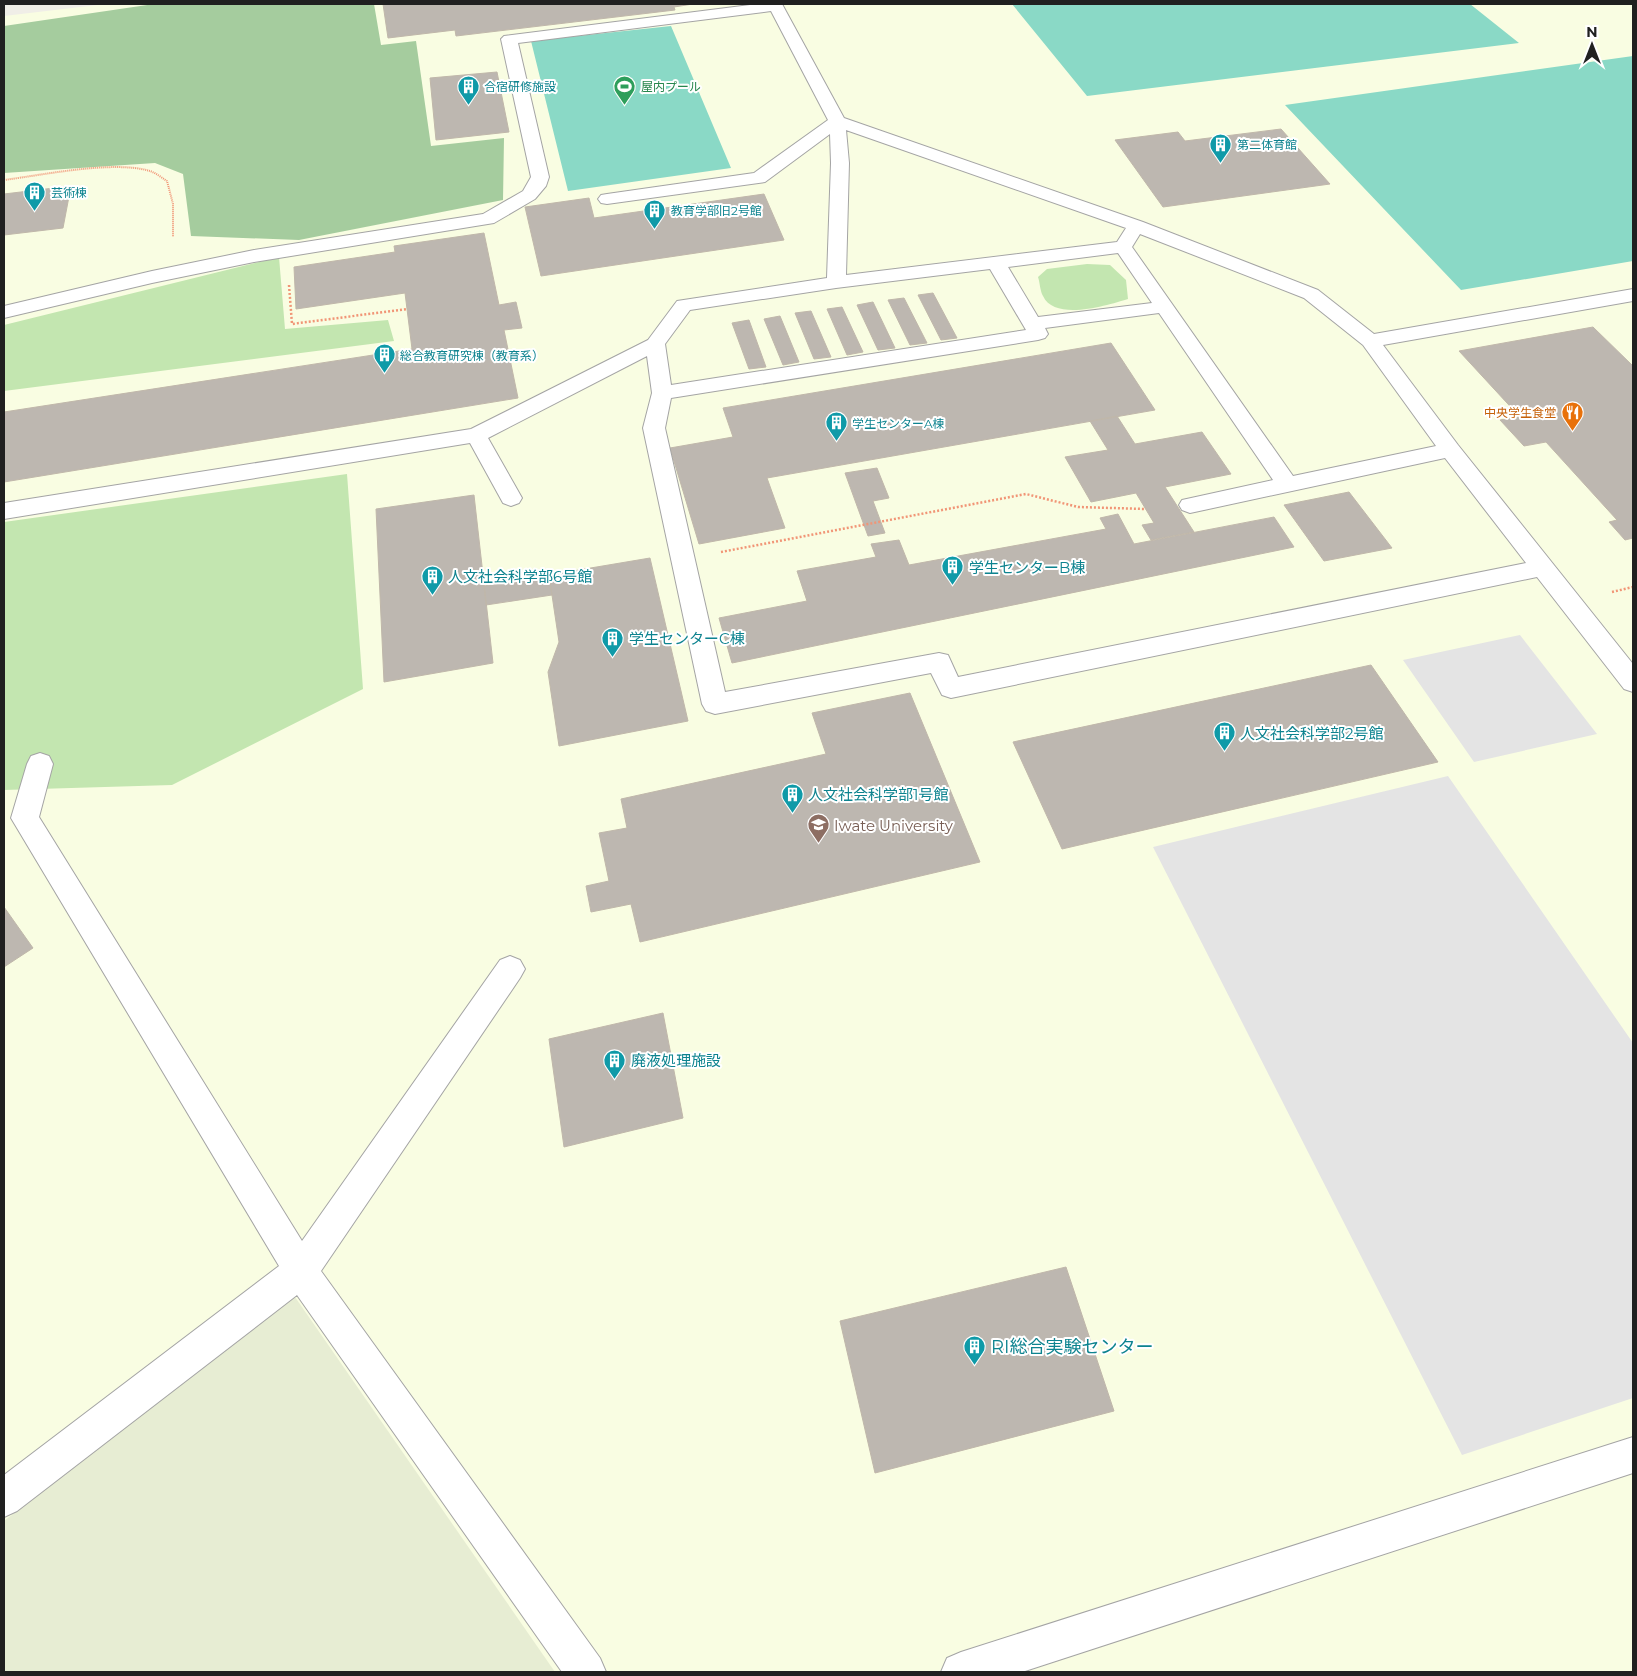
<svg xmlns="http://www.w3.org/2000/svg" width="1637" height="1676" viewBox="0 0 1637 1676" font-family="Montserrat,'Noto Sans JP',sans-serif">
  <rect width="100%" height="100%" fill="#f0eee7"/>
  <path fill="#f9fde2" d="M 106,4 L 1633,4 L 1633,1672 L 4,1672 L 4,16 Z"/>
  <path fill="#e7edd3" d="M 295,1297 L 555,1672 L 4,1672 L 4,1521 Z"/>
  <path fill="#c3e6b0" d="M 279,257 L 285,329 L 388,320 L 394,341 L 4,391 L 4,325 Z
    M 1087,264 L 1110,265 L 1126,280 L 1128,299 C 1108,305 1055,322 1043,296 C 1040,291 1040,283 1038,277 L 1047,269 Z
    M 347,474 L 363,689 L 172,785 L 4,790 L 4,522 Z"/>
  <path fill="#a5cc9e" d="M 154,4 L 374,4 L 381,45 L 416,41 L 431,146 L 504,138 L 503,200 L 299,240 L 191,236 L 183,174 L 155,163 L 4,173 L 4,26 Z"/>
  <path fill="#8ad9c6" d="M 1012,4 L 1470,4 L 1519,43 L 1087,96 Z
    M 671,26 L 731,168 L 568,191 L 531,41 Z
    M 1633,56 L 1633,261 L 1461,290 L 1285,105 Z"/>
  <path fill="#e4e4e4" d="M 1520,635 L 1597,734 L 1474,762 L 1403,660 Z
    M 1448,776 L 1633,1043 L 1633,1398 L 1462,1455 L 1153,847 Z"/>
  <path fill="#bdb7b0" stroke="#c0b7aa" d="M 378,4 L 693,4 L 674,7 L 675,10 L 456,36 L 455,30 L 388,38 L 383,4 Z
    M 497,72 L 509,132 L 436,140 L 430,78 Z
    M 1281,129 L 1330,184 L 1163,207 L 1115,140 L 1178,132 L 1185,141 Z
    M 71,186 L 63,228 L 4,235 L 4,194 Z
    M 764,194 L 784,240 L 541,276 L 525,207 L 589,198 L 594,218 Z
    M 484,233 L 499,305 L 516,302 L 522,328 L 504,330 L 518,398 L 4,482 L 4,412 L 412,349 L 405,293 L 296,309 L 294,267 L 395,252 L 394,246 Z
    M 933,293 L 957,338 L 941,340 L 918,295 Z
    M 904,298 L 927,343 L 910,345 L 888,300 Z
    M 873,302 L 895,348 L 878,350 L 857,305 Z
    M 842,307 L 863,352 L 847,355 L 827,309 Z
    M 811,311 L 831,357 L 814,359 L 795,313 Z
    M 780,316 L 799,362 L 783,365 L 764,319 Z
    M 749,320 L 766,367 L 749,369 L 732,323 Z
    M 1593,327 L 1633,366 L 1633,538 L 1625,540 L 1609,522 L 1617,520 L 1546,442 L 1524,446 L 1500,420 L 1519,416 L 1459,351 Z
    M 1111,343 L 1155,410 L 767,478 L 785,528 L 699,544 L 670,448 L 733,437 L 723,408 Z
    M 1117,416 L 1135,444 L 1202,432 L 1231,474 L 1165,487 L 1194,532 L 1151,540 L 1142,525 L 1154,523 L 1136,493 L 1091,502 L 1065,457 L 1108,450 L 1090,421 Z
    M 877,468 L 889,498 L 873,501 L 885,533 L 868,536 L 845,473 Z
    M 1349,492 L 1392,548 L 1324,561 L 1284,505 Z
    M 474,495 L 493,663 L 384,682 L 376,509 Z
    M 1118,514 L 1134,544 L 1274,517 L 1294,547 L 732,663 L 719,618 L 807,601 L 797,571 L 876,557 L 871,544 L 899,540 L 909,565 L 1106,529 L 1100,518 Z
    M 650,558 L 688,721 L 559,746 L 548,672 L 559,642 L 549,575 Z
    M 549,575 L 552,595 L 486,605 L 484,586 Z
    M 1371,665 L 1438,762 L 1062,849 L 1013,742 Z
    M 910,693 L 980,862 L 640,942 L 631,904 L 591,912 L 586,886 L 609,881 L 599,833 L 627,828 L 621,799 L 826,754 L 812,713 Z
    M 4,907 L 33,948 L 4,967 Z
    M 663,1013 L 683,1118 L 564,1147 L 549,1039 Z
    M 1066,1267 L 1114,1411 L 875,1473 L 840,1321 Z"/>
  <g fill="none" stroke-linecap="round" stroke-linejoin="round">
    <defs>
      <path id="minor" d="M 758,4 L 782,4 L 844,118 L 1143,222 L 1318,290 L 1374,334 L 1633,289 L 1633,301 L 1383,345 L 1458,445 L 1633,664 L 1633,692 L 1624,689 L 1537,577 L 951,698 L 942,695 L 931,673 L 715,714 L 706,711 L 702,704 L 643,428 L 652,393 L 647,356 L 488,438 L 522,498 L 519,503 L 511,506 L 503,503 L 470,443 L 4,519 L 4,503 L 471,429 L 648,340 L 677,301 L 827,278 L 831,163 L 830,134 L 765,182 L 607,204 L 601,203 L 598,199 L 601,195 L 607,194 L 754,173 L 828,120 L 771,11 L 518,43 L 549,177 L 546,186 L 535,199 L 494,223 L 254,262 L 152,283 L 4,318 L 4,306 L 152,271 L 254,250 L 483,214 L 523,191 L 531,177 L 501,39 L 504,36 ZM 846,130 L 1126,228 L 1117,242 L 846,275 L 849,163 ZM 1140,234 L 1304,298 L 1363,345 L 1436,446 L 1293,476 L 1132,247 ZM 1118,253 L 1152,303 L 1038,317 L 1008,267 ZM 990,269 L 1026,330 L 671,385 L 665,344 L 690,310 L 836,288 ZM 1159,313 L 1273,480 L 1182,500 L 1179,505 L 1182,510 L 1190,513 L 1445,458 L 1526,563 L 958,677 L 948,655 L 939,653 L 725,692 L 665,428 L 671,398 L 1038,340 L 1045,338 L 1048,334 L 1045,328 Z
        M 40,753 L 49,756 L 53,764 L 39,817 L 302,1241 L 500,960 L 510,956 L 520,960 L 525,969 L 520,978 L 321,1271 L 600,1658 L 606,1672 L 562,1672 L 297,1295 L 17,1511 L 4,1517 L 4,1475 L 279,1266 L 11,818 L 27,764 L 31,756 Z
        M 1633,1437 L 1633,1473 L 1022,1672 L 941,1672 L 947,1658 L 961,1652 Z"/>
    </defs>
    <use href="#minor" stroke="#a4a4a4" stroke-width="2"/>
    <path stroke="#f19576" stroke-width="2" stroke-dasharray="1 1" stroke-linecap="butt" d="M 4,180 C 43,175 113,160 150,171 C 156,173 162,178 167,181 L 173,204 L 173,237"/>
    <path stroke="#f19576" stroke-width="2.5" stroke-dasharray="2 2" stroke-linecap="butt" d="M 289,285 L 292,324 L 407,309
      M 721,552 L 1026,494 L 1078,507 L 1146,509
      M 1612,592 L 1633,587"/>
    <use href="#minor" fill="#fff" fill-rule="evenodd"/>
  </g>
  <defs>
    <symbol id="building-pin" viewBox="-11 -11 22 30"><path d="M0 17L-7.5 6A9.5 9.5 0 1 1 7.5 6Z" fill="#0f9aa8" stroke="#fff"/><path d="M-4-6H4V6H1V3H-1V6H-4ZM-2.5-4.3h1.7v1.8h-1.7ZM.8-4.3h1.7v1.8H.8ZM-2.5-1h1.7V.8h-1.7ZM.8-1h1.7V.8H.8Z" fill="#fff"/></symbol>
    <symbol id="stadium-pin" viewBox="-11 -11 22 30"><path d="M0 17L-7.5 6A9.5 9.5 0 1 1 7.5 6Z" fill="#2e9e5b" stroke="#fff"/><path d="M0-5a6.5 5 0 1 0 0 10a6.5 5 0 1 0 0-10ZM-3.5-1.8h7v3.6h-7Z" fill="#fff"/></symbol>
    <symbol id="restaurant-pin" viewBox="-11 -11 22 30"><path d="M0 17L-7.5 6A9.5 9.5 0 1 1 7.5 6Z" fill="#e8710a" stroke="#fff"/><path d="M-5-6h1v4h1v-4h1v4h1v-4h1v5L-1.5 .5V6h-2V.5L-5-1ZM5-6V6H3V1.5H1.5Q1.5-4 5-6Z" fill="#fff"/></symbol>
    <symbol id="university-pin" viewBox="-11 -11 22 30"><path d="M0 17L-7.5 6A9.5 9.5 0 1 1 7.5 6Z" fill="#8d6e63" stroke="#fff"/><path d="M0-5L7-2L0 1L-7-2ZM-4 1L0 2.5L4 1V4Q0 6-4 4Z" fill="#fff"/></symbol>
  </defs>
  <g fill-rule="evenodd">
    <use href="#building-pin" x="456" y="74" width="25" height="34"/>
    <use href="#stadium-pin" x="612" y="74" width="25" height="34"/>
    <use href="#building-pin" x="1208" y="132" width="25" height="34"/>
    <use href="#building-pin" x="22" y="180" width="25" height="34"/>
    <use href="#building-pin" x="642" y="198" width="25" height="34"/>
    <use href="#building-pin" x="372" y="342" width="25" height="34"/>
    <use href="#restaurant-pin" x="1560" y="400" width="25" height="34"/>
    <use href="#building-pin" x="824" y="410" width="25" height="34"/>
    <use href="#building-pin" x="940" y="554" width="25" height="34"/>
    <use href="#building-pin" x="420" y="564" width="25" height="34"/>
    <use href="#building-pin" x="600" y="626" width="25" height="34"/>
    <use href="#building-pin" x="1212" y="720" width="25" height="34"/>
    <use href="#building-pin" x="780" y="782" width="25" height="34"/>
    <use href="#university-pin" x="806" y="812" width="25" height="34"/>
    <use href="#building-pin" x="602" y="1048" width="25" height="34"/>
    <use href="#building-pin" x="962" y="1334" width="25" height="34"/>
  </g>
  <g text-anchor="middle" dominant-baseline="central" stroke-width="4" stroke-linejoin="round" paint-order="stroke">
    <g font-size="12" fill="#0d838f" stroke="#fff" text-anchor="start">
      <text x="484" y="86">合宿研修施設</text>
      <text x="1237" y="144">第二体育館</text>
      <text x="51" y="192">芸術棟</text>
      <text x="671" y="210">教育学部旧2号館</text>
      <text x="400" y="355">総合教育研究棟（教育系）</text>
      <text x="852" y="423">学生センターA棟</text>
    </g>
    <g font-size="12" fill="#27864d" stroke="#fff" text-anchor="start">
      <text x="641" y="86">屋内プール</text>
    </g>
    <g font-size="12" fill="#c56008" stroke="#fff" text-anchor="end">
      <text x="1556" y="412">中央学生食堂</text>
    </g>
    <g font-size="15" fill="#0d838f" stroke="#fff" text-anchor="start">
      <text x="969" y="567">学生センターB棟</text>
      <text x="448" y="576">人文社会科学部6号館</text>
      <text x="629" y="638">学生センターC棟</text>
      <text x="1240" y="733">人文社会科学部2号館</text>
      <text x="808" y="794">人文社会科学部1号館</text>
      <text x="631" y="1060">廃液処理施設</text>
    </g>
    <g font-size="15" fill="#785e54" stroke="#fff" text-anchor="start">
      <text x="834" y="825">Iwate University</text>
    </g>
    <g font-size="18" fill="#0d838f" stroke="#fff" text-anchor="start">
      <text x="991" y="1347">RI総合実験センター</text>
    </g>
  </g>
  <rect width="1637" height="1676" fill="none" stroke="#202020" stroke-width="10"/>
  <g transform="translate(1592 45)" stroke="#ffffff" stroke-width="4" paint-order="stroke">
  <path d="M0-4L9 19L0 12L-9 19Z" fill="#202020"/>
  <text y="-8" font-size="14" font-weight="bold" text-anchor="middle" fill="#202020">N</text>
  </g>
</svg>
